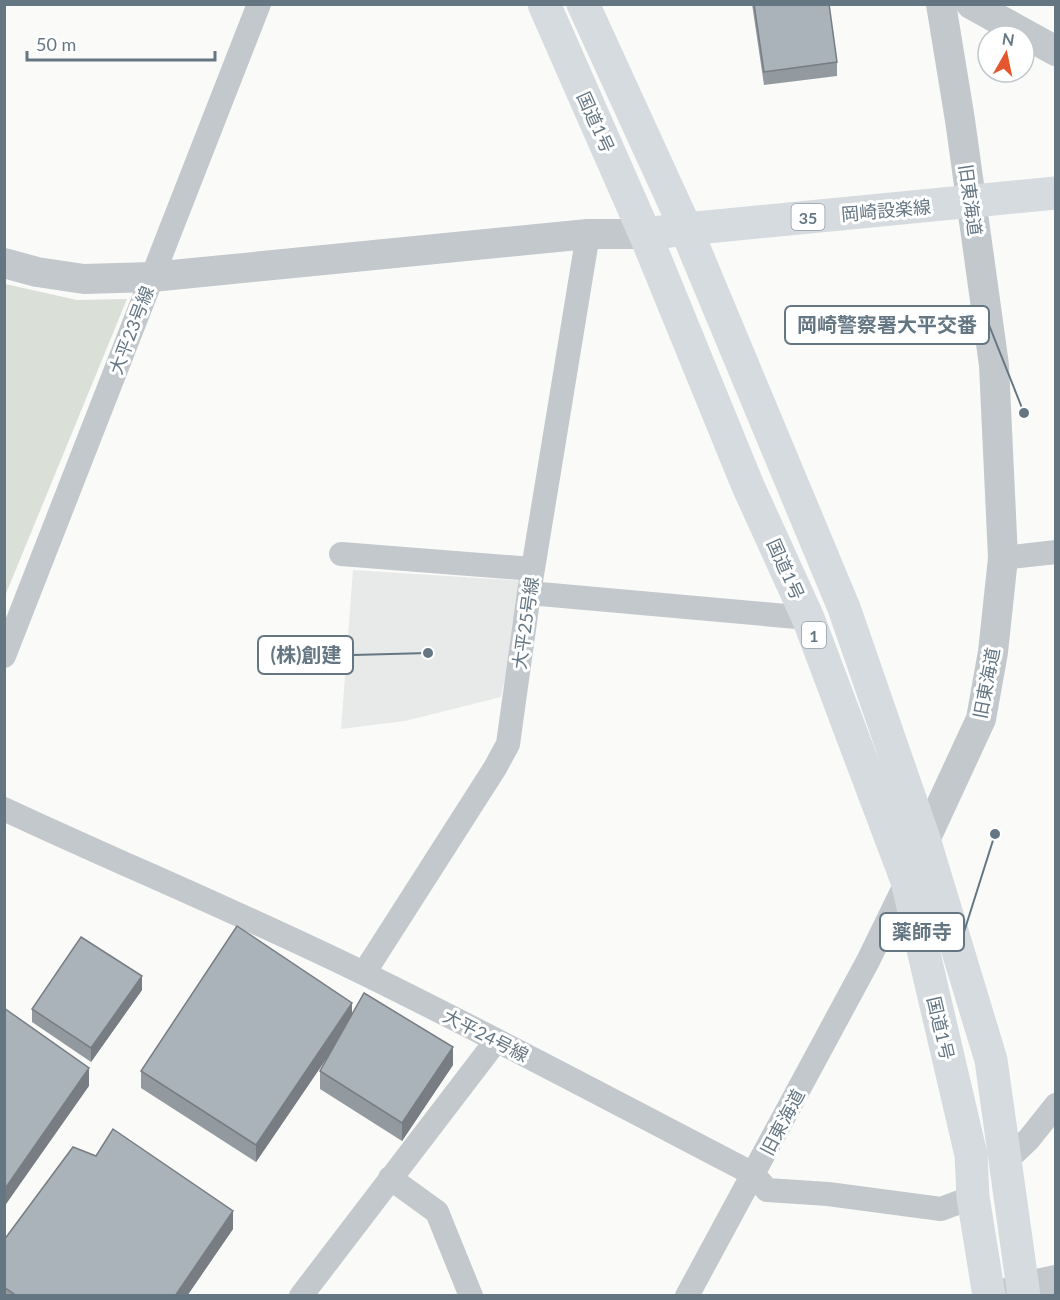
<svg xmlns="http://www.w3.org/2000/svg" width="1060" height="1300" viewBox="0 0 1060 1300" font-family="Lato,'Noto Sans JP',sans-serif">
  <rect width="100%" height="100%" fill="#fafaf8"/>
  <path fill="#e8e9e9" d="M 353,570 L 526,581 L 501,697 L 405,721 L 341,729 Z"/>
  <path fill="#dadfd7" d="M 5,284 L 77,300 L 127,299 L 5,596 Z"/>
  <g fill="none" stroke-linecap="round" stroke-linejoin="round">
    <path stroke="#c3c8cc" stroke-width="24" d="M 341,554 L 533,569
      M 1003,558 L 1056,552
      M 529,593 L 808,618
      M 4,656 L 259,4
      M 4,809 C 124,865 245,915 363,973 C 494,1037 624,1107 753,1174 L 767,1190 L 828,1194 L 941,1209 L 973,1197
      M 364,973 L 495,768 L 508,744 L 529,593 L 588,234
      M 1007,1160 L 1029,1139 L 1056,1105
      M 390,1178 L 437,1212 L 471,1296
      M 301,1296 L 496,1041
      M 687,1296 L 868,961 L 907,881"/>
    <path stroke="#c3c8cc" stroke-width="30" d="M 971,4 L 1056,51
      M 4,263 L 37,272 L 84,279 L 152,277 L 588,234 L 645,234
      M 918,855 L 981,719 L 993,652 L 1003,558 L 994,365 L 960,120 L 941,4
      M 999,1296 L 1023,1287 L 1056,1280"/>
    <path stroke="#d6dbdf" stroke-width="33" d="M 645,234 L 686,229 L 1056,193"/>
    <path stroke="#d6dbdf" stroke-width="33" d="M 544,4 L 645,234 L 748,486 L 808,618 L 907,881 L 971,1155 L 973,1197 L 989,1296
      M 583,4 L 686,229 L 844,608 L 924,839 L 991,1060 L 1024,1296"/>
  </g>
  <path fill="#929a9f" d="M 752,4 L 829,4 L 837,62 L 837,76 L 764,85 Z
    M 142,990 L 91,1062 L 32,1022 L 32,1009 Z
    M 352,1016 L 453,1065 L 402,1141 L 320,1089 L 320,1071 L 333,1049 L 256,1162 L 141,1088 L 141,1071 Z
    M 233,1229 L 187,1296 L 4,1296 L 4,1240 Z"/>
  <path fill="#777d82" d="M 5,543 L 5,561 L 4,563 L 4,545 Z
    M 142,976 L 142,990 L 91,1062 L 91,1048 Z
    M 352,1003 L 352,1021 L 256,1162 L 256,1145 Z
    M 453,1047 L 453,1065 L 402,1141 L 402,1123 Z
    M 89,1068 L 89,1086 L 4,1207 L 4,1190 Z
    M 233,1211 L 233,1229 L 187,1296 L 175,1296 Z"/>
  <path fill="#aab3b9" stroke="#777d82" stroke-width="1.5" d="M 754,4 L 829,4 L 837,62 L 764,72 Z
    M 237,926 L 352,1003 L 256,1145 L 141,1071 Z
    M 81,937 L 142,976 L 91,1048 L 32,1009 Z
    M 364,993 L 453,1047 L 402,1123 L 320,1071 Z
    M 4,1008 L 89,1068 L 4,1190 Z
    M 113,1129 L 233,1211 L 175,1296 L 17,1296 L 4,1287 L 4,1240 L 73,1147 L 96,1156 Z"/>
  <g text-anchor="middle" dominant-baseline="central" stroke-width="6" stroke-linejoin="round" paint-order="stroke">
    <g fill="#fff" stroke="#939fa8" stroke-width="1.5">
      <rect x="791.5" y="204" width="33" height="26" rx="4.5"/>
      <rect x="802" y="622" width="24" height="26" rx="4.5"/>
    </g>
    <g font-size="16" font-weight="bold" fill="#657683">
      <text x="808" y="217">35</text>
      <text x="814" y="635">1</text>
    </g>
    <g font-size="18" fill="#657683" stroke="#fff">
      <text transform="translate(596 122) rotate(66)">国道1号</text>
      <text transform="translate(971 200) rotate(82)">旧東海道</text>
      <text transform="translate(886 210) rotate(-5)">岡崎設楽線</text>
      <text transform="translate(131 330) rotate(-69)">大平23号線</text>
      <text transform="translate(786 569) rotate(66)">国道1号</text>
      <text transform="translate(525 623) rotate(-82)">大平25号線</text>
      <text transform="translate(986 683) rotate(-79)">旧東海道</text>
      <text transform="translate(941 1028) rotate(77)">国道1号</text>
      <text transform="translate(486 1035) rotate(27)">大平24号線</text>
      <text transform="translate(782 1122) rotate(-62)">旧東海道</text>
    </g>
  </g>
  <path fill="none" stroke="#657683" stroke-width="2" d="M1024 413L989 325M428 653L353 655M995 834L964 932"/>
  <g fill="#657683" stroke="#fff" stroke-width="2">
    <circle cx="1024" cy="413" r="6"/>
    <circle cx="428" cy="653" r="6"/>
    <circle cx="995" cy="834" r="6"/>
  </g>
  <g fill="#fff" stroke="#657683" stroke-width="2">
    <rect x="785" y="306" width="204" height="38" rx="6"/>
    <rect x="258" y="636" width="95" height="38" rx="6"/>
    <rect x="880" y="913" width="84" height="38" rx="6"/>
  </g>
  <g font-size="20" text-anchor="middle" font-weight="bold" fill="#657683">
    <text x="887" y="332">岡崎警察署大平交番</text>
    <text x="306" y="662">(株)創建</text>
    <text x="922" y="939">薬師寺</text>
  </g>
  <rect width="1060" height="1300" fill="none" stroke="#657683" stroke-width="12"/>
  <g transform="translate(1006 54) rotate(9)"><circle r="28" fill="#ffffff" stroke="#c1c8cd" stroke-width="1.5"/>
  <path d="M0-4.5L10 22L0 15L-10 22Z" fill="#e4572e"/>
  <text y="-9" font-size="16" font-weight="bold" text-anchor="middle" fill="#657683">N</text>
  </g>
  <path d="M27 51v9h188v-9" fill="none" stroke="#657683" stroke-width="3"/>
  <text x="36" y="51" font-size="18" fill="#657683" stroke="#ffffff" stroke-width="4.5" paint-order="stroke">50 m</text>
</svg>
